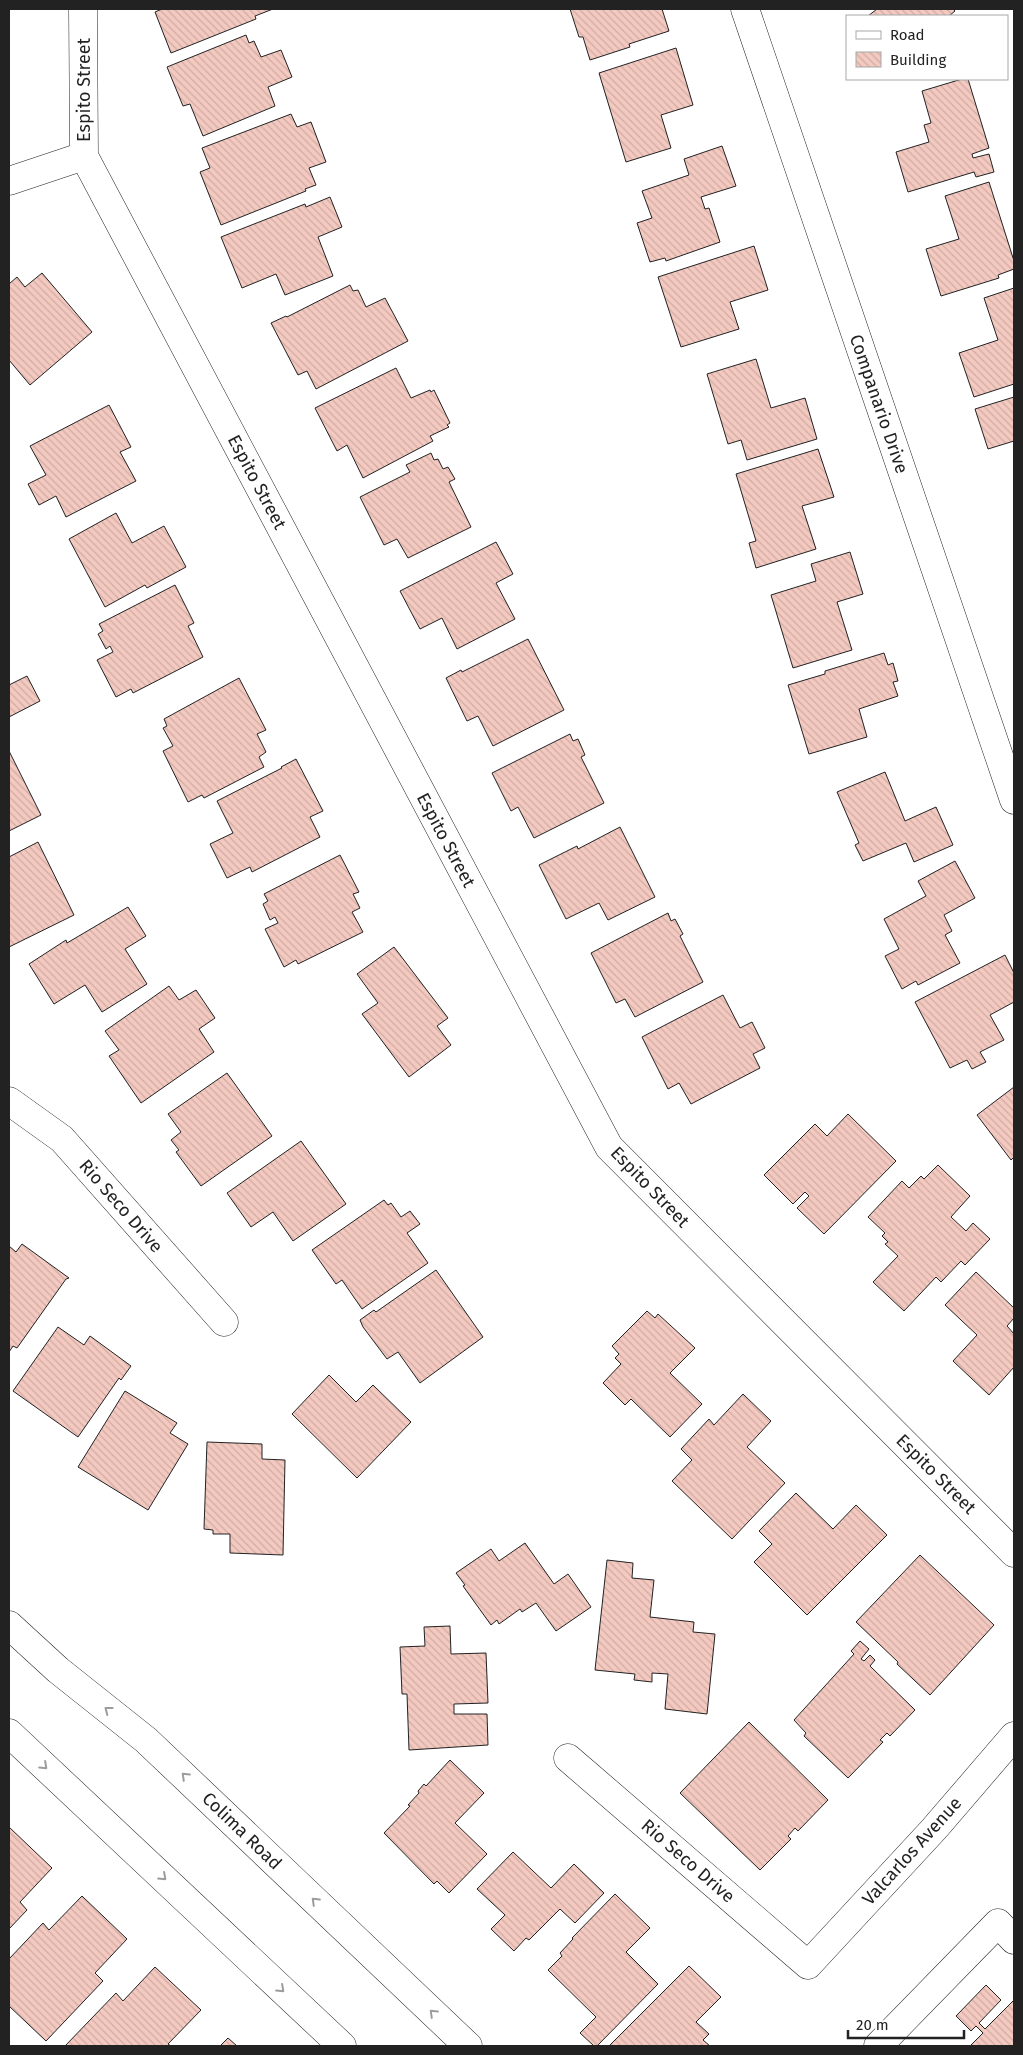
<svg xmlns="http://www.w3.org/2000/svg" width="1023" height="2055" viewBox="0 0 1023 2055" font-family="'Fira Sans',sans-serif">
  <defs>
    <pattern id="building-back-hatch" width="6" height="6" patternUnits="userSpaceOnUse" patternTransform="scale(1.25)"><rect width="6" height="6" fill="#f3c9c0"/><path d="M-1 5l2 2M0 0l6 6M5-1l2 2" fill="none" stroke="#d0aca5"/></pattern>
  </defs>
  <rect width="100%" height="100%" fill="#fff"/>
  <path fill="url(#building-back-hatch)" stroke="#222" d="M 162,9 L 273,9 L 255,16 L 256,19 L 171,53 L 155,12 Z
    M 570,9 L 662,9 L 669,31 L 629,44 L 630,47 L 590,60 L 583,37 L 579,37 Z
    M 877,9 L 953,9 L 955,11 L 949,16 L 868,16 Z
    M 246,35 L 249,43 L 254,41 L 261,57 L 281,50 L 292,77 L 268,87 L 275,106 L 203,136 L 190,104 L 183,106 L 167,67 Z
    M 676,48 L 693,105 L 661,115 L 671,148 L 626,162 L 599,73 Z
    M 962,79 L 968,79 L 989,148 L 972,154 L 973,158 L 989,154 L 994,172 L 976,177 L 974,172 L 908,192 L 896,152 L 929,142 L 924,125 L 931,123 L 922,91 Z
    M 291,114 L 297,127 L 311,122 L 326,162 L 309,168 L 316,185 L 305,189 L 306,191 L 221,225 L 200,172 L 210,168 L 202,148 Z
    M 722,146 L 736,186 L 701,197 L 705,209 L 709,208 L 720,242 L 666,261 L 665,258 L 650,262 L 637,223 L 652,218 L 642,191 L 689,175 L 684,159 Z
    M 989,182 L 1014,261 L 1014,269 L 998,275 L 999,278 L 941,296 L 926,249 L 959,239 L 945,196 Z
    M 330,197 L 342,227 L 318,237 L 333,276 L 285,295 L 276,274 L 242,288 L 221,237 L 305,204 L 306,207 Z
    M 754,246 L 768,290 L 730,302 L 739,329 L 681,347 L 658,277 Z
    M 42,273 L 92,332 L 30,385 L 9,360 L 9,284 L 17,277 L 25,287 Z
    M 350,285 L 353,291 L 358,290 L 366,307 L 385,298 L 408,341 L 316,389 L 307,371 L 298,375 L 271,323 L 286,316 L 287,317 Z
    M 1014,288 L 1014,384 L 974,397 L 959,353 L 998,340 L 984,298 Z
    M 756,359 L 771,408 L 805,398 L 817,439 L 747,460 L 741,440 L 728,444 L 707,374 Z
    M 396,368 L 411,398 L 430,390 L 431,392 L 434,390 L 450,423 L 447,425 L 449,427 L 430,436 L 433,441 L 363,478 L 347,445 L 337,451 L 315,408 Z
    M 1014,397 L 1014,441 L 988,449 L 975,409 Z
    M 109,405 L 131,447 L 120,452 L 136,481 L 66,517 L 56,496 L 39,505 L 28,484 L 46,475 L 30,446 Z
    M 818,449 L 834,497 L 802,506 L 816,549 L 756,568 L 749,543 L 756,541 L 736,474 Z
    M 431,453 L 434,460 L 438,459 L 443,469 L 448,467 L 455,479 L 449,482 L 471,527 L 408,558 L 397,539 L 384,545 L 360,497 L 410,472 L 406,465 Z
    M 116,513 L 132,543 L 164,526 L 186,567 L 147,588 L 145,585 L 105,607 L 69,539 Z
    M 496,542 L 513,574 L 496,583 L 515,619 L 457,649 L 442,618 L 420,629 L 400,591 Z
    M 850,552 L 863,594 L 837,602 L 852,650 L 793,668 L 771,595 L 816,581 L 811,564 Z
    M 175,585 L 194,623 L 188,626 L 203,657 L 133,693 L 131,689 L 116,697 L 97,660 L 113,652 L 110,646 L 106,649 L 98,634 L 103,631 L 99,624 Z
    M 528,639 L 564,710 L 493,746 L 478,716 L 467,721 L 446,678 L 461,670 L 462,672 Z
    M 884,653 L 888,665 L 893,663 L 898,681 L 893,682 L 898,696 L 859,709 L 867,737 L 809,754 L 788,685 L 825,674 L 825,671 Z
    M 27,676 L 40,701 L 9,717 L 9,685 Z
    M 239,678 L 266,730 L 257,734 L 266,752 L 259,757 L 264,767 L 204,798 L 202,795 L 188,802 L 163,751 L 173,746 L 163,728 L 167,726 L 164,719 Z
    M 570,734 L 573,741 L 578,739 L 585,755 L 581,757 L 604,803 L 534,838 L 518,807 L 511,811 L 492,773 Z
    M 9,751 L 41,815 L 9,831 Z
    M 296,759 L 323,811 L 310,817 L 320,837 L 252,872 L 250,867 L 227,878 L 210,844 L 233,833 L 217,801 L 282,768 L 281,767 Z
    M 885,772 L 905,821 L 936,807 L 953,845 L 914,862 L 906,843 L 863,861 L 855,845 L 859,843 L 837,792 Z
    M 620,827 L 655,897 L 608,920 L 599,903 L 566,919 L 539,865 L 577,846 L 578,849 Z
    M 38,842 L 74,915 L 9,947 L 9,857 Z
    M 340,855 L 359,892 L 353,894 L 360,908 L 352,912 L 363,932 L 298,964 L 296,960 L 284,967 L 265,929 L 278,923 L 275,917 L 270,920 L 263,904 L 268,901 L 264,894 Z
    M 955,861 L 975,898 L 944,915 L 952,931 L 945,935 L 960,963 L 918,985 L 916,981 L 902,989 L 885,956 L 899,949 L 884,919 L 926,896 L 918,881 Z
    M 128,907 L 146,936 L 125,949 L 147,984 L 102,1012 L 85,985 L 54,1004 L 29,964 L 66,940 L 67,943 Z
    M 668,913 L 671,921 L 675,919 L 683,934 L 680,936 L 703,982 L 635,1017 L 625,999 L 616,1003 L 591,953 Z
    M 394,947 L 448,1018 L 437,1026 L 451,1045 L 409,1077 L 362,1014 L 378,1003 L 357,974 Z
    M 1005,955 L 1014,973 L 1014,1002 L 990,1015 L 1004,1040 L 980,1052 L 986,1062 L 972,1069 L 967,1060 L 950,1068 L 915,1002 Z
    M 169,986 L 179,1000 L 196,990 L 215,1018 L 199,1029 L 214,1052 L 141,1103 L 109,1056 L 119,1050 L 105,1031 Z
    M 723,995 L 740,1028 L 752,1022 L 765,1048 L 753,1054 L 760,1068 L 691,1104 L 679,1083 L 668,1089 L 642,1037 Z
    M 227,1073 L 272,1136 L 201,1186 L 176,1152 L 179,1150 L 171,1140 L 181,1132 L 168,1114 Z
    M 1014,1087 L 1014,1157 L 1011,1160 L 977,1115 Z
    M 848,1114 L 896,1161 L 824,1234 L 797,1208 L 809,1196 L 805,1192 L 793,1204 L 764,1175 L 815,1124 L 827,1136 Z
    M 301,1141 L 346,1204 L 293,1241 L 273,1212 L 251,1227 L 227,1193 Z
    M 938,1165 L 970,1196 L 951,1217 L 966,1231 L 973,1223 L 990,1239 L 965,1265 L 961,1261 L 941,1282 L 936,1277 L 904,1311 L 873,1282 L 898,1256 L 885,1244 L 888,1242 L 882,1236 L 885,1233 L 868,1217 L 902,1181 L 909,1188 L 921,1176 L 924,1179 Z
    M 384,1200 L 388,1205 L 391,1203 L 401,1217 L 410,1211 L 420,1224 L 407,1233 L 428,1263 L 362,1309 L 342,1280 L 336,1284 L 312,1250 Z
    M 22,1244 L 69,1278 L 66,1279 L 17,1348 L 13,1346 L 9,1352 L 9,1246 L 16,1252 Z
    M 436,1270 L 483,1337 L 420,1383 L 398,1352 L 387,1359 L 363,1327 L 360,1320 L 374,1310 L 376,1312 Z
    M 976,1272 L 1014,1308 L 1014,1318 L 1007,1326 L 1014,1334 L 1014,1367 L 989,1395 L 953,1361 L 977,1335 L 945,1305 Z
    M 647,1311 L 655,1318 L 658,1314 L 695,1348 L 670,1373 L 702,1404 L 670,1437 L 631,1399 L 625,1405 L 603,1383 L 621,1364 L 615,1358 L 619,1354 L 612,1346 Z
    M 58,1327 L 84,1345 L 90,1336 L 131,1366 L 121,1380 L 119,1378 L 78,1437 L 13,1391 Z
    M 329,1375 L 356,1402 L 373,1385 L 411,1422 L 357,1478 L 292,1414 Z
    M 125,1391 L 177,1423 L 170,1433 L 188,1444 L 148,1510 L 78,1467 Z
    M 743,1394 L 771,1421 L 747,1447 L 785,1483 L 732,1539 L 672,1481 L 692,1460 L 681,1449 L 709,1419 L 714,1425 Z
    M 207,1442 L 262,1444 L 262,1459 L 285,1460 L 283,1555 L 230,1553 L 230,1534 L 213,1534 L 213,1530 L 204,1529 Z
    M 796,1493 L 833,1529 L 856,1505 L 887,1535 L 807,1615 L 754,1562 L 772,1544 L 759,1531 Z
    M 525,1543 L 554,1584 L 568,1574 L 591,1607 L 556,1631 L 536,1603 L 522,1612 L 520,1609 L 499,1624 L 497,1620 L 491,1625 L 463,1586 L 465,1585 L 456,1573 L 491,1549 L 499,1561 Z
    M 920,1555 L 994,1625 L 930,1695 L 897,1664 L 898,1662 L 856,1622 Z
    M 607,1560 L 633,1563 L 632,1578 L 654,1580 L 650,1617 L 694,1622 L 693,1632 L 715,1634 L 707,1714 L 665,1709 L 668,1674 L 652,1673 L 652,1682 L 634,1680 L 635,1674 L 595,1670 Z
    M 450,1626 L 451,1654 L 486,1653 L 488,1703 L 454,1704 L 454,1714 L 487,1714 L 488,1745 L 409,1750 L 407,1694 L 402,1694 L 400,1647 L 425,1646 L 424,1627 Z
    M 860,1641 L 869,1649 L 861,1659 L 864,1661 L 870,1655 L 875,1660 L 870,1666 L 915,1710 L 890,1736 L 887,1733 L 880,1740 L 883,1742 L 848,1778 L 804,1736 L 806,1733 L 794,1720 L 854,1654 L 851,1651 Z
    M 749,1722 L 828,1800 L 798,1831 L 795,1828 L 788,1836 L 791,1839 L 760,1870 L 680,1793 Z
    M 450,1760 L 484,1793 L 455,1823 L 487,1854 L 449,1893 L 437,1881 L 434,1884 L 384,1833 L 410,1806 L 408,1805 L 419,1793 L 418,1791 L 424,1784 L 426,1786 Z
    M 9,1827 L 52,1868 L 20,1902 L 27,1910 L 9,1929 Z
    M 513,1852 L 551,1888 L 574,1864 L 604,1893 L 575,1923 L 560,1909 L 529,1940 L 526,1938 L 514,1951 L 491,1929 L 505,1915 L 477,1889 Z
    M 615,1894 L 650,1928 L 626,1952 L 658,1984 L 597,2046 L 594,2046 L 580,2033 L 596,2017 L 548,1970 L 562,1956 L 560,1953 L 573,1939 L 572,1938 Z
    M 82,1896 L 127,1939 L 95,1973 L 103,1981 L 46,2041 L 9,2006 L 9,1959 L 43,1923 L 49,1930 Z
    M 689,1966 L 721,1997 L 696,2022 L 709,2034 L 703,2040 L 710,2046 L 609,2046 Z
    M 155,1967 L 201,2010 L 168,2044 L 171,2046 L 65,2046 L 116,1993 L 123,2001 Z
    M 986,1985 L 1001,2000 L 979,2023 L 985,2029 L 1014,2000 L 1014,2046 L 970,2046 L 983,2033 L 976,2026 L 971,2031 L 956,2016 Z
    M 228,2038 L 237,2046 L 220,2046 Z"/>
  <g fill="none" stroke-linecap="round" stroke-linejoin="round">
    <defs>
      <path id="minor" d="M 83,9 L 84,156 L 609,1147 L 1014,1553
        M 745,9 L 1014,800
        M 9,181 L 84,156
        M 9,1101 L 62,1139 L 224,1322
        M 568,1758 L 808,1965 L 934,1829 L 1014,1736
        M 878,2046 L 998,1923 L 1014,1940"/>
      <path id="major" d="M 9,1625 L 58,1670 L 146,1740 L 468,2046
        M 9,1733 L 342,2046"/>
    </defs>
    <use href="#minor" stroke="#222" stroke-width="29"/>
    <use href="#major" stroke="#222" stroke-width="29"/>
    <use href="#minor" stroke="#fff" stroke-width="28"/>
    <use href="#major" stroke="#fff" stroke-width="28"/>
  </g>
  <defs><path id="oneway-chevron" d="M-2-3.5L2.5 0L-2 3.5" fill="none" stroke-width="1.6" stroke-linecap="round" stroke-linejoin="round" transform="scale(1.25)"/></defs>
  <g stroke="#9c9c9c">
    <use href="#oneway-chevron" transform="translate(108 1710) rotate(-142)"/>
    <use href="#oneway-chevron" transform="translate(44 1766) rotate(43)"/>
    <use href="#oneway-chevron" transform="translate(185 1776) rotate(-136)"/>
    <use href="#oneway-chevron" transform="translate(163 1877) rotate(43)"/>
    <use href="#oneway-chevron" transform="translate(315 1901) rotate(-136)"/>
    <use href="#oneway-chevron" transform="translate(281 1989) rotate(43)"/>
    <use href="#oneway-chevron" transform="translate(433 2013) rotate(-136)"/>
  </g>
  <g text-anchor="middle" dominant-baseline="central" stroke-width="4" stroke-linejoin="round" paint-order="stroke">
    <g font-size="18" fill="#222" stroke="#fff">
      <text transform="translate(84 90) rotate(-90)">Espito Street</text>
      <text transform="translate(879 404) rotate(71)">Companario Drive</text>
      <text transform="translate(257 482) rotate(62)">Espito Street</text>
      <text transform="translate(446 840) rotate(62)">Espito Street</text>
      <text transform="translate(650 1187) rotate(46)">Espito Street</text>
      <text transform="translate(121 1206) rotate(49)">Rio Seco Drive</text>
      <text transform="translate(936 1474) rotate(45)">Espito Street</text>
      <text transform="translate(242 1831) rotate(44)">Colima Road</text>
      <text transform="translate(912 1851) rotate(-48)">Valcarlos Avenue</text>
      <text transform="translate(688 1861) rotate(41)">Rio Seco Drive</text>
    </g>
  </g>
  <rect width="1023" height="2055" fill="none" stroke="#222222" stroke-width="20"/>
  <rect x="846" y="15" width="162" height="65" fill="#ffffff" stroke="#a7a7a7"/>
  <rect x="856" y="31" width="25" height="8" fill="#ffffff" stroke="#a7a7a7"/>
  <text x="890" y="40" font-size="15" fill="#222222">Road</text>
  <rect x="856" y="52" width="25" height="15" fill="url(#building-back-hatch)" stroke="#a7a7a7"/>
  <text x="890" y="65" font-size="15" fill="#222222">Building</text>
  <path d="M848 2030v8h116v-8" fill="none" stroke="#222222" stroke-width="2.5"/>
  <text x="856" y="2030" font-size="15" fill="#222222" stroke="#ffffff" stroke-width="4" paint-order="stroke">20 m</text>
</svg>
